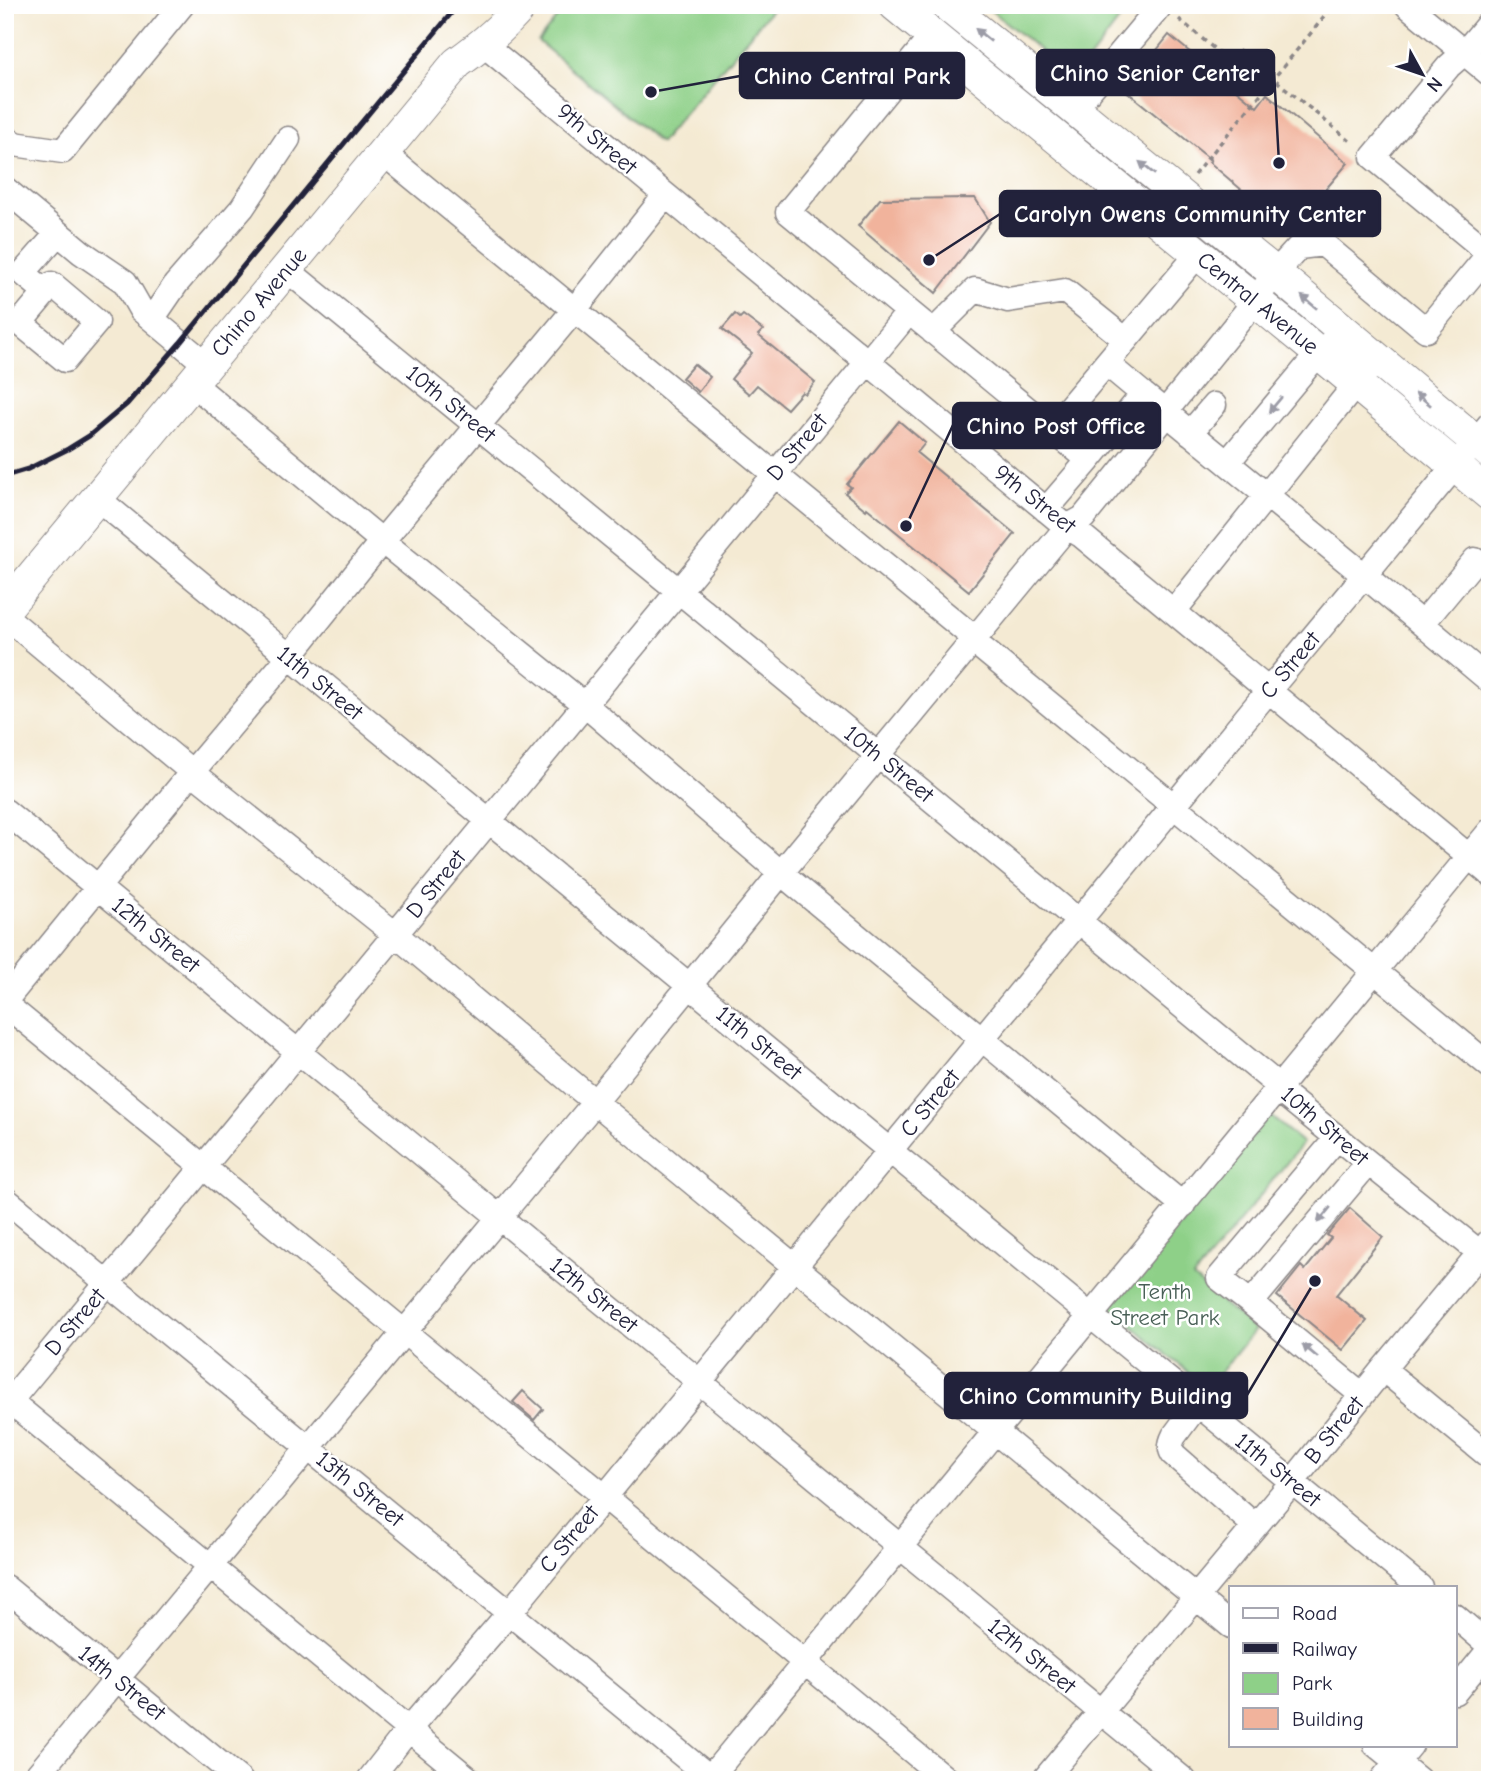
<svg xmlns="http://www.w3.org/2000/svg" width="1495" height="1785" viewBox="0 0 1495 1785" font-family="'Comic Neue',sans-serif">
  <rect width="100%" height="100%" fill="#fff"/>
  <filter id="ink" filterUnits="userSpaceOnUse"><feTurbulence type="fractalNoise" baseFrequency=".0143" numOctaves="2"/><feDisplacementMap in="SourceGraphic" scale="14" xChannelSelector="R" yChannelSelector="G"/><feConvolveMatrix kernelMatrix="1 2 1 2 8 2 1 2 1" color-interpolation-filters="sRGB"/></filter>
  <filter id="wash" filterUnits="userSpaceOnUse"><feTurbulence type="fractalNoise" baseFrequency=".00686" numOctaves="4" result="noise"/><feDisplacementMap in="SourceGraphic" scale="28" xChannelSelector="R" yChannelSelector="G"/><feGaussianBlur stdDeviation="1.57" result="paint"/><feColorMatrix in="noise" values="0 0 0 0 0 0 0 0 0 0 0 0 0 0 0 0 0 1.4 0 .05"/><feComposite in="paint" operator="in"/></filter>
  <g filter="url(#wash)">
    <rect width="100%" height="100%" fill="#f4ead3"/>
    <path fill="#8ed088" stroke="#587962" stroke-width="2" d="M 567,5 L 775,5 L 660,143 L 538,41 Z
      M 984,5 L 1104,5 L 1120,19 L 1085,65 L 1060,66 Z
      M 1269,1115 L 1303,1143 L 1193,1278 L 1255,1330 L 1208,1388 L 1110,1308 Z"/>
    <g id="blocks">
      <path fill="#f1b39c" d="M 1169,35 L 1257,107 L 1267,94 L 1348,163 L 1290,231 L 1209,162 L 1211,160 L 1125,90 Z
        M 975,198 L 990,222 L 936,293 L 858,226 L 880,199 Z
        M 735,314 L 740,318 L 743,315 L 763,330 L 758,335 L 815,382 L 805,394 L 802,392 L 787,409 L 757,385 L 749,394 L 731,379 L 752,353 L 722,329 Z
        M 694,364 L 710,377 L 698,392 L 682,378 Z
        M 899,421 L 925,443 L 917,453 L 1015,534 L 969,591 L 867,508 L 866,510 L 845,493 L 851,487 L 847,484 Z
        M 1350,1208 L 1383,1237 L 1336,1295 L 1367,1321 L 1343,1350 L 1277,1296 L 1301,1266 L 1305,1270 L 1331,1238 L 1327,1235 Z
        M 523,1391 L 543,1409 L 534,1420 L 513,1402 Z"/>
    </g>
  </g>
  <g filter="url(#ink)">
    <use href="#blocks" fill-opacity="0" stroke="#8b8687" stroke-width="2"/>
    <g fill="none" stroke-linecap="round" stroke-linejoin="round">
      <defs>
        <path id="minor" d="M 1407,5 L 1490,74
          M 1490,22 L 1464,53 L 1449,66 L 1373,157 L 1490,254
          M 932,36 L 788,212 L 1089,460 L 1046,510
          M 483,44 L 1067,527 L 1081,535 L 1490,874
          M 1074,109 L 1161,5
          M 5,137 L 14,144 L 63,151 L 182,5
          M 382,152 C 578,311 771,473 967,632 L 973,641 L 1490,1066
          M 5,189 L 81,252 L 125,282 L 141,310 L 207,365
          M 286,269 L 679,591 L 1280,1087 L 1287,1097 L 1490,1261
          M 46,292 L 52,284 L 97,322 L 65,360 L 20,323 L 46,292 L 23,273 L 58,233
          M 152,319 L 176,284 L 242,208 L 288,139
          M 933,332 L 975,290 L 1008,300 L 1065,291 L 1126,340
          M 1107,364 L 1143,394
          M 192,383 L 382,541 L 584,704 L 781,873 L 1183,1205
          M 1051,429 L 1198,254
          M 1190,433 L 1214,405
          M 1089,460 L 1143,394 L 1365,576 L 1490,681
          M 1227,463 L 1307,367 L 1330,343 L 1336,345 L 1362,366 L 1386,368
          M 97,498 L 1420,1587
          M 1174,611 L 1356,384
          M 5,616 L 192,772 L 395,934 L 595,1102 L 1231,1626
          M 1422,624 L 1475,560
          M 5,811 L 1184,1780
          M 5,1001 L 192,772 L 289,657 L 382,541 L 575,309 L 665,196
          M 5,1004 L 604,1496 L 947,1780
          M 1337,1138 L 1219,1278 L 1251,1303 L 1368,1163
          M 5,1199 L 713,1780
          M 1251,1303 L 1362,1395
          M 1383,1369 L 1490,1457
          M 5,1397 L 470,1780
          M 1197,1405 L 1174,1436 C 1171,1442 1169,1448 1173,1454 L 1255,1526
          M 5,1407 L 909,312
          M 5,1587 L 240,1780
          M 1455,1616 L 1490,1646
          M 1455,1692 L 1490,1649
          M 1376,1745 L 1419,1780
          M 33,1780 L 595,1102 L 781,873 L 1067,527 L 1083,518 L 1164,418 L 1165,412 L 1255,301 L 1275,273 L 1299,247 L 1323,244 L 1426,330 L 1489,254
          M 369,1780 L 409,1729 L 510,1612 L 1269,690 L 1490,424
          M 708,1780 L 1490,831
          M 1044,1780 L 1293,1481 L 1383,1369 L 1489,1242
          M 1382,1780 L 1411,1745"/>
        <path id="major" d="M 895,5 L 1319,353 L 1490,495
          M 947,5 L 1275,273 L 1490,453
          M 5,609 L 457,63 C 481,46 503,28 522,5"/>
      </defs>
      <use href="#minor" stroke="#8b8687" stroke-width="27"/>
      <use href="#major" stroke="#8b8687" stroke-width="34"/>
      <path stroke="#8b8687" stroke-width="3.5" stroke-dasharray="5 5" stroke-linecap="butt" d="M 1179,19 L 1231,63 L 1240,51 L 1350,141
        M 1194,175 L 1334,5"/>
      <use href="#minor" stroke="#fff" stroke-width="24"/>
      <use href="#major" stroke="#fff" stroke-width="32"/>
      <path stroke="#22223b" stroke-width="5" d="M 5,476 L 28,469 L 68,449 L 89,436 L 127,404 L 180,343 L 458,5"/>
    </g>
    <defs><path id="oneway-solid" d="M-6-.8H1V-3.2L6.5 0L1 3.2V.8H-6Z" transform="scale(1.75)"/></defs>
    <g fill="#9c9ca7">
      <use href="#oneway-solid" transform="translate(983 35) rotate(-141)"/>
      <use href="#oneway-solid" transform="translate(1147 168) rotate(-141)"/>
      <use href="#oneway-solid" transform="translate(1309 302) rotate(-140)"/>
      <use href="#oneway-solid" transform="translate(1423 399) rotate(-140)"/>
      <use href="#oneway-solid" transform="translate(1275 405) rotate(130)"/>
      <use href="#oneway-solid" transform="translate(1324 1215) rotate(130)"/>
      <use href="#oneway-solid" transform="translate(1310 1351) rotate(-140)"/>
    </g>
  </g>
  <g text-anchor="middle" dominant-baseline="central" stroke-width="5" stroke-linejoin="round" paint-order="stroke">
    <g font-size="23" fill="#22223b" stroke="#fff">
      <text transform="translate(597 139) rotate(40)">9th Street</text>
      <text transform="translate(259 302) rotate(-50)">Chino Avenue</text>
      <text transform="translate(1258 303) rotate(39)">Central Avenue</text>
      <text transform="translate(451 404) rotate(39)">10th Street</text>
      <text transform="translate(797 447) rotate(-50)">D Street</text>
      <text transform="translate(1035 499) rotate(38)">9th Street</text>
      <text transform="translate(1290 665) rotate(-50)">C Street</text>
      <text transform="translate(320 683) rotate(39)">11th Street</text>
      <text transform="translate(889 764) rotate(39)">10th Street</text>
      <text transform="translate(436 884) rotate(-51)">D Street</text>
      <text transform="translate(156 935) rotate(39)">12th Street</text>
      <text transform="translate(759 1043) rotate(39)">11th Street</text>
      <text transform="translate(930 1103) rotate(-51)">C Street</text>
      <text transform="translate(1325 1126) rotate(41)">10th Street</text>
      <text transform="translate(594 1295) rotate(39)">12th Street</text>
      <text transform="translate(75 1322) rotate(-50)">D Street</text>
      <text transform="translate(1334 1430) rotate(-51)">B Street</text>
      <text transform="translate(1278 1470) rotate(39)">11th Street</text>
      <text transform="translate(360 1489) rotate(39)">13th Street</text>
      <text transform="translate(569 1539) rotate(-51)">C Street</text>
      <text transform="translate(1032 1656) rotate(39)">12th Street</text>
      <text transform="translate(122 1683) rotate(39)">14th Street</text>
    </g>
    <g font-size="23" fill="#485f56" stroke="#fff">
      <text x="1165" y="1291">Tenth<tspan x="1165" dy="26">Street Park</tspan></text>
    </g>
  </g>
  <path fill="none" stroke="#22223b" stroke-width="2.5" d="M1279 163L1274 72M651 92L740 76M929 260L1000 214M906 526L953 425M1315 1281L1247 1395"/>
  <g fill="#22223b" stroke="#fff" stroke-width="2.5">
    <circle cx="1279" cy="163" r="7"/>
    <circle cx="651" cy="92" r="7"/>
    <circle cx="929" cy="260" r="7"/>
    <circle cx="906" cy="526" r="7"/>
    <circle cx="1315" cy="1281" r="7"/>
  </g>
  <g fill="#22223b" stroke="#22223b" stroke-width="2.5">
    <rect x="1037" y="50" width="237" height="45" rx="7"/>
    <rect x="740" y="53" width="224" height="45" rx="7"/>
    <rect x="1000" y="191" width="380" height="45" rx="7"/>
    <rect x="953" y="403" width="207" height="45" rx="7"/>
    <rect x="945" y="1373" width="302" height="45" rx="7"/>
  </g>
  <g font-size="24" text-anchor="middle" font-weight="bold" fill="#fff">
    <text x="1155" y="81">Chino Senior Center</text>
    <text x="852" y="84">Chino Central Park</text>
    <text x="1190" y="222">Carolyn Owens Community Center</text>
    <text x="1056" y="434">Chino Post Office</text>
    <text x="1096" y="1404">Chino Community Building</text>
  </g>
  <rect width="1495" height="1785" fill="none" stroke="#fff" stroke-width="28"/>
  <rect x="1229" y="1586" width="228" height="161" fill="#ffffff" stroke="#a7a7b1" stroke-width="2"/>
  <rect x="1243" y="1608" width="35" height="10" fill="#ffffff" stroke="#a7a7b1" stroke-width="2"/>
  <text x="1292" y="1620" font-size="21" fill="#22223b">Road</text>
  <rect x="1243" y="1643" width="35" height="10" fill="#22223b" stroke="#a7a7b1" stroke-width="2"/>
  <text x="1292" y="1656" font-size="21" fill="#22223b">Railway</text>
  <rect x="1243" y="1673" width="35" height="21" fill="#8ed088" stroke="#a7a7b1" stroke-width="2"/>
  <text x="1292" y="1690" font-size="21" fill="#22223b">Park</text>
  <rect x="1243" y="1708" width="35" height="21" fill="#f1b39c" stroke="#a7a7b1" stroke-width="2"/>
  <text x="1292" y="1726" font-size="21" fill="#22223b">Building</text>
  <g transform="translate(1422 74) rotate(130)" stroke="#ffffff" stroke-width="5" paint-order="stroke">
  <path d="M0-5L12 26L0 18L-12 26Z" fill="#22223b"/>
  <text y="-10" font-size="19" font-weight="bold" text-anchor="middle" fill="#22223b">N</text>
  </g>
</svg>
